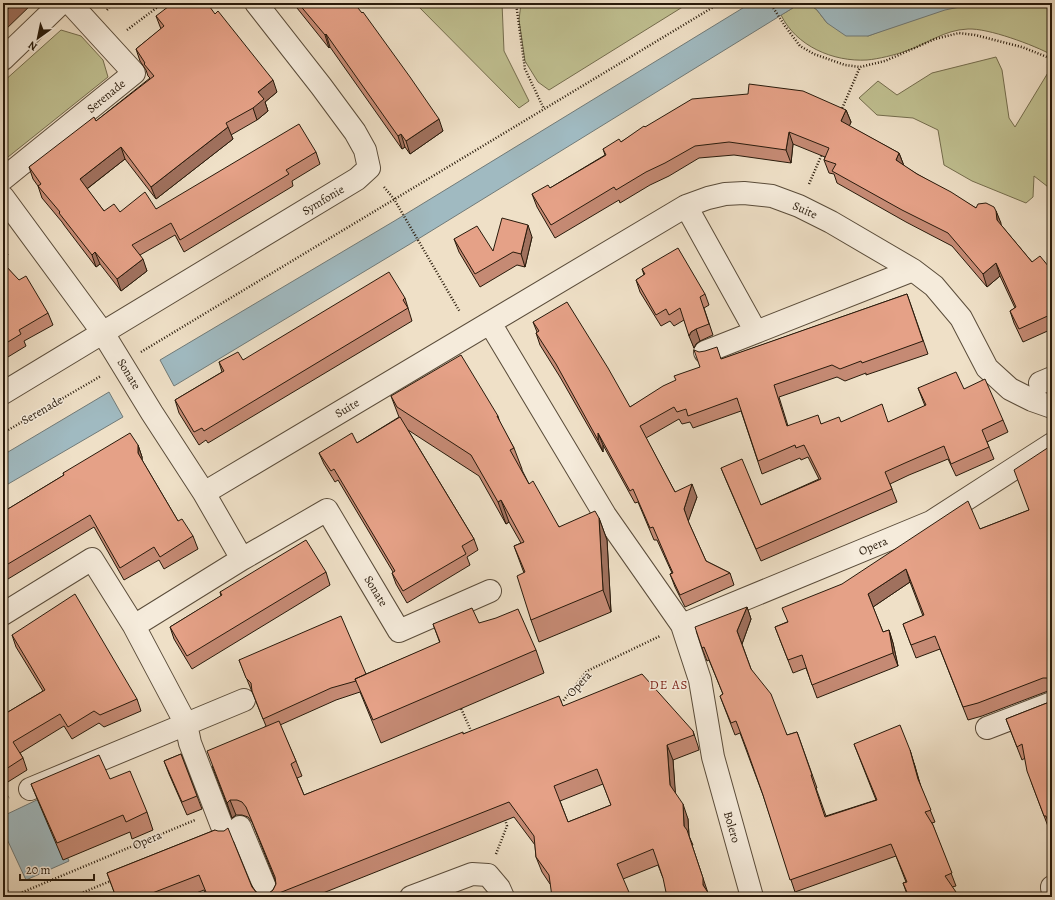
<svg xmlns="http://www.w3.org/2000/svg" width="1055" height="900" viewBox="0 0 1055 900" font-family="Alegreya,serif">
  <rect width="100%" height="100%" fill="#efe0c7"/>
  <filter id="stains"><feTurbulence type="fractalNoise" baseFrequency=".005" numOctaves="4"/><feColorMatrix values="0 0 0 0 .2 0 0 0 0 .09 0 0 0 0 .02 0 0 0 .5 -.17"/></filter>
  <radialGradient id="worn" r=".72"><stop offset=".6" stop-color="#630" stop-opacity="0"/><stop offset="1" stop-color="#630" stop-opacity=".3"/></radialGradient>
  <path fill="#c0c091" stroke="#746d4e" d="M 415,3 L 502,3 L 504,51 L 529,101 L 519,108 Z
    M 521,3 L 689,3 L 549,90 L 538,82 L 525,61 L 519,20 Z
    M 804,3 L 808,3 L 817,10 L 827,23 L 868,36 L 897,25 L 918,3 L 1052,3 L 1052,55 C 1034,45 988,28 968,29 C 943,30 928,44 906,51 C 895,55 878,59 867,60 C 833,62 796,46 781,15 L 796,6 Z
    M 61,30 L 81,36 L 103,60 L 108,77 L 3,161 L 3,82 Z
    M 996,57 L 1002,70 L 1009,118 L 1015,127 L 1049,71 L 1052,73 L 1052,190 L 1034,176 L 1033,197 L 1026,203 L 972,181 L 944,165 L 938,130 L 913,118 L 877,115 L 859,98 L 878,81 L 897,95 L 932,73 Z"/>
  <path fill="#a0bac1" stroke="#707a78" d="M 751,3 L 804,3 L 796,6 L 410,244 L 174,386 L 160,360 L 396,220 Z
    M 808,3 L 979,3 L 945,10 L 868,36 L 846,36 L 827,23 L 817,10 Z
    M 109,392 L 123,417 L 3,487 L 3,455 Z
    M 41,798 L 69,861 L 26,880 L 6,837 L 3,837 L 3,816 Z"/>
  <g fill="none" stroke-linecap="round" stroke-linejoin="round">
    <defs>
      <path id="street" d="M 3,59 L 61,3
        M 3,179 L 134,73 L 70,3
        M 3,197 L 103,333 L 152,413 L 204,493 L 242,559
        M 686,206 L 756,332 L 913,270
        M 490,323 L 605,515 L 682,625 L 700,680 L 713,757 L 752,897
        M 705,352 L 756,332
        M 1040,383 L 1052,378
        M 3,393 L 357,179 L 369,168 L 365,150 L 355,132 L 321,86 L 256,3
        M 204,493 L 686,206 L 708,198 L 725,194 L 744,193 L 772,196 L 799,206 L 831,222 L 913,270 L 934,286 L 961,318 L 987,368 L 1010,389 L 1032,400 L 1052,407
        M 3,614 L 92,559 L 134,626 L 186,724 L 190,743 L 225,834
        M 682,625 L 931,522 L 1052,444
        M 134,626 L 242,559 L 327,510 L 399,631 L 490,591
        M 987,728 L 1052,703
        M 30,789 L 244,700
        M 240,827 L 269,897
        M 1052,887 L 1052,888
        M 411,897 L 472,874 L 488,875 L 499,888 L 503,897"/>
    </defs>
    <use href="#street" stroke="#5a4c3a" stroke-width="24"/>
    <path stroke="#281a0b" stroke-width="2.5" stroke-dasharray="1 2" stroke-linecap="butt" d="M 516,3 L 525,69 L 544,109
      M 770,3 L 785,26 L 800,46 L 814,54 L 845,65 L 860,67 L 885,61 L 935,39 L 959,33 L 975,35 L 1022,47 L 1052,59
      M 107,10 L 113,3
      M 127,30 L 163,3
      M 841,111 L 860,67
      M 809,184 L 822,154
      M 384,187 L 394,199 L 460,312
      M 141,352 L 720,3
      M 3,433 L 101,376
      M 558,703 L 563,701 L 587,671 L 660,636
      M 460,706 L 472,733
      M 3,799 L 9,797
      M 496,854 L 507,826 L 505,819
      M 3,879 L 10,897
      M 11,897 L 195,820
      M 72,897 L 113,880"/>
    <use href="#street" stroke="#f5ebdb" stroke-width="22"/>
  </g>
  <path fill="#c58a74" stroke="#281a0b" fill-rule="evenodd" d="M 293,3 L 354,3 L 443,131 L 410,154 L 405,147 L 402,149 L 330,47 L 329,48 Z
    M 156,16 L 277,92 L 265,102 L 268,111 L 257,120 L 231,135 L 233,139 L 156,199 L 125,159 L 87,189 L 104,211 L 120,212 L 156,209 L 316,152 L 320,164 L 292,181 L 293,186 L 184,252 L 175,235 L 140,255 L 147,271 L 121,291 L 100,264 L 96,267 L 64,225 L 62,222 L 42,198 L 38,186 L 33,179 L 29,167 L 96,121 L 150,78 L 148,76 L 146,70 L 140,61 L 136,49 L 161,29 Z
    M 846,110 L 851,122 L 849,126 L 899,153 L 904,166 L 917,174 L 976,208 L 996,211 L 1001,225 L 1032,262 L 1052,275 L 1052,329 L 1023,342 L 1014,323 L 1010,311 L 1015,308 L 1000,276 L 987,287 L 952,246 L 906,222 L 837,183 L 834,174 L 829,173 L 824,160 L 825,157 L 793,144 L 791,163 L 734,155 L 699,158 L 669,176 L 650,185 L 620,203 L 619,200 L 555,238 L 537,207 L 532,194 L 550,188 L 605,155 L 603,149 L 621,142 L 645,127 Z
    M 532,237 L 525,267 L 517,265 L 480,287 L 459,252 L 454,239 L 493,251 Z
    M 3,263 L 48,313 L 53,325 L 24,341 L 26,346 L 3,360 Z
    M 642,269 L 705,294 L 709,305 L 704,308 L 713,335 L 700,341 L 696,344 L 694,348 L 684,320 L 674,326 L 670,321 L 661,326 L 640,292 L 636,280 L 644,275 Z
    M 907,294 L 928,354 L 866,375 L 866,373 L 845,381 L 837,377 L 779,397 L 788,426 L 821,424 L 841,422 L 889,422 L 925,406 L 918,388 L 964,389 L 1003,420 L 1008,432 L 987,442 L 994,459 L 956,476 L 948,459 L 909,475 L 890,484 L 897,502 L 761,561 L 726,480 L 721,468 L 761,505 L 819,479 L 808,457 L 801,460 L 800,458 L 762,474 L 741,411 L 693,428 L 690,422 L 682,424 L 679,419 L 646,438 L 675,492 L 697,497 L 688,521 L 706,561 L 730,573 L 734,585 L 685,607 L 675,587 L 670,574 L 672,573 L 657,540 L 654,540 L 638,502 L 635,503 L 603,445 L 603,452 L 560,377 L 540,345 L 536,333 L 537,332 L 533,322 L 630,407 L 676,381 L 722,359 Z
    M 405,298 L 412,321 L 208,443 L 206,440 L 199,445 L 179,413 L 175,400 L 222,372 L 219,362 L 243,360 Z
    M 391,396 L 498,416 L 500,423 L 514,448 L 522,469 L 522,470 L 529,484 L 559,527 L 599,518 L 607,540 L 611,612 L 539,642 L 531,620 L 524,573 L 514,546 L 521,543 L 509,522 L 506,524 L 479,476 L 408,430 L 474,539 L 478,550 L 467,557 L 470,565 L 407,603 L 396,584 L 392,573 L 393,572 L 338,480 L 335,482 L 324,464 L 319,453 L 357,443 L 399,417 Z
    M 138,445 L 142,457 L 142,460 L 178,521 L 193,536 L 198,549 L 164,569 L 159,560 L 124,580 L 94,527 L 3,582 L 3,512 L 64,475 L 63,473 Z
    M 1052,445 L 1052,691 L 1048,691 L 982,716 L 968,720 L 940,649 L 916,658 L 903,624 L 923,616 L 910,582 L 873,607 L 883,632 L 889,630 L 893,643 L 898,666 L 817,698 L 806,668 L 793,673 L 775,627 L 787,622 L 980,529 L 1029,510 Z
    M 326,572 L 330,585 L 192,669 L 174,639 L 170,627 L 221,596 L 220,592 Z
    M 747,607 L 751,619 L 742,644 L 751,669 L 787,735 L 797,732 L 817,788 L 816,788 L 826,816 L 876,800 L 854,744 L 914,763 L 921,787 L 935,822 L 932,823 L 956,886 L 952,887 L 958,897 L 908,897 L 903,883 L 906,882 L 896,856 L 795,892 L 763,795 L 751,763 L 740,733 L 735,735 L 720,696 L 723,694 L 709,660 L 707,661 L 702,648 Z
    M 479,623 L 536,650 L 544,673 L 381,743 L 360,692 L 336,700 L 280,725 L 296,761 L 302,776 L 297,778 L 304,795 L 463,734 L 563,706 L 693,731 L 698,746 L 699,750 L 673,760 L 675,793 L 688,819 L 689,836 L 693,845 L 663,878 L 658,865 L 623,879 L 550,884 L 542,872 L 536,857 L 535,845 L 514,817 L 313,897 L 207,897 L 204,890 L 186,897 L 116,897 L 107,873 L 215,830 L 256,892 L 262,894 L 268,894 L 273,890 L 276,884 L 275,880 L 252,822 L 248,817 L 242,815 L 236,815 L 232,818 L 212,766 L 266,726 L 239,660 L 366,674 L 440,643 L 433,624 ZM 603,784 L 611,805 L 568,822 L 560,801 Z
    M 12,635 L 137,699 L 141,711 L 104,727 L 99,723 L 72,739 L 64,726 L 20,753 L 23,758 L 27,770 L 3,785 L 3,715 L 43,691 L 16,647 Z
    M 1052,701 L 1051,829 L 1049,829 L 1032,784 L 1025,758 L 1022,760 L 1006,719 Z
    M 181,754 L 202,809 L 187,815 L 169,774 L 164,761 Z
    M 110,779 L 147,812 L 153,830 L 132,839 L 130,832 L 63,860 L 38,801 L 31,784 Z"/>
  <path fill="#a0715e" stroke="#281a0b" d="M 14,3 L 33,3 L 3,32 L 3,14 Z
    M 326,34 L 330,47 L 329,48 L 325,35 Z
    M 273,80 L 277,92 L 265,102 L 268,111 L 257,120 L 253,108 L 258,92 Z
    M 846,110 L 851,122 L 846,134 L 841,121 Z
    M 439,119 L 443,131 L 410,154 L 406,141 Z
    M 228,127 L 233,139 L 156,199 L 151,187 Z
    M 789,132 L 793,144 L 791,163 L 786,150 Z
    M 401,134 L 405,147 L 402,149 L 398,136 Z
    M 121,147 L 125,159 L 84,191 L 80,179 Z
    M 899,153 L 904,166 L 896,160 Z
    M 996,211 L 1001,223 L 1001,233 L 997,220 Z
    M 528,225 L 532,237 L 525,267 L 521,254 Z
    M 4,243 L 8,255 L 3,260 L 3,244 Z
    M 95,252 L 100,264 L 96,267 L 92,255 Z
    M 143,259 L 147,271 L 121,291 L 117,279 Z
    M 996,263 L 1000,276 L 987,287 L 983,274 Z
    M 1049,267 L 1052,275 L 1052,288 L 1048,276 Z
    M 696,329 L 700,341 L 696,344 L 694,348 L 689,336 L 691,332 Z
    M 598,433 L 603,445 L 603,452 L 598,440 Z
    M 138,445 L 142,457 L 142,465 L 138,453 Z
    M 692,484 L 697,497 L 688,522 L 684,509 Z
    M 501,500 L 509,522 L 506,524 L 498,502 Z
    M 599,518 L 607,540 L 611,612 L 603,590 Z
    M 906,569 L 910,582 L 873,607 L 868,594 Z
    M 747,607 L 751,619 L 742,644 L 737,631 Z
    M 889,630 L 893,643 L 898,666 L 893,653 Z
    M 667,745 L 673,760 L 676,800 L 670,785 Z
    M 910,750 L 914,763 L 922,791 L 918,779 Z
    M 230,800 L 236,815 L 232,818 L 227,803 Z
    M 683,804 L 688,819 L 689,836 L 708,893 L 703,885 L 684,826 Z"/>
  <path fill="#e5a187" stroke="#281a0b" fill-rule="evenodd" d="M 3,3 L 14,3 L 3,14 Z
    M 173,3 L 207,3 L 215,14 L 218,11 L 273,80 L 258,92 L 264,99 L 253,108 L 226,123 L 228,127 L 151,187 L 121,147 L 80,179 L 104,211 L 114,204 L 120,212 L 145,192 L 156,209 L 299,124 L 316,152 L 286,170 L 289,174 L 180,240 L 171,223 L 132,245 L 143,259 L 117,279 L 95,252 L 92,255 L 59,213 L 60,212 L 38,186 L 41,184 L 29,167 L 94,117 L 96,121 L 154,76 L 144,64 L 145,63 L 136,49 L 164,26 L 156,16 Z
    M 298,3 L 354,3 L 362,13 L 363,12 L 410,77 L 439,119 L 406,141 L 401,134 L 398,136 L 326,34 L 325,35 Z
    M 749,84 L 803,91 L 846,110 L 841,121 L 899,153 L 896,160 L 917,174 L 951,192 L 976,208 L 978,204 L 986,203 L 994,207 L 996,211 L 997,220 L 1032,262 L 1040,256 L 1049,267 L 1048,276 L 1052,285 L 1052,314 L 1019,329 L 1010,311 L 1016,307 L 996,263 L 983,274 L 948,233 L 902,210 L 832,171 L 836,164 L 824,160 L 829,148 L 789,132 L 786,150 L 729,142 L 695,146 L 665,163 L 646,172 L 616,190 L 614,187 L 551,225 L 532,194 L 548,185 L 550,188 L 606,155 L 603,149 L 619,139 L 621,142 L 644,126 L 645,127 L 692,99 L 748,94 Z
    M 502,218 L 528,225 L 521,254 L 513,252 L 475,274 L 454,239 L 477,226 L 493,251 Z
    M 678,248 L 705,294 L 700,297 L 709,324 L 696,329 L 691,332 L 689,336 L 680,308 L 669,315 L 666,309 L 656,315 L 636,280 L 645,274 L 642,269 Z
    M 3,263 L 19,280 L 26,276 L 48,313 L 19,330 L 21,334 L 3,345 Z
    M 389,272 L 405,298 L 403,300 L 408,308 L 204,431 L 202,428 L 194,432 L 175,400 L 224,371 L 219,362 L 238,352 L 243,360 Z
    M 907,294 L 923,341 L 862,363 L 861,361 L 840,369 L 832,365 L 774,385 L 787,426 L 818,415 L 821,424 L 839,417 L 841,422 L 882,404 L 888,422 L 926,405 L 918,388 L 956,372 L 964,389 L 985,379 L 1003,420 L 982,430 L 989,447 L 951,464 L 944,446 L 905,463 L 885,472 L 892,489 L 756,549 L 721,468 L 742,459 L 761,505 L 821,479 L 804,445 L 796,448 L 795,445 L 758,461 L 737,398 L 688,416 L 686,409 L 677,412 L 674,407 L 640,426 L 675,492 L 692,484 L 684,509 L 689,523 L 706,561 L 730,573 L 680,595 L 670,574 L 673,573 L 668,562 L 653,527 L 650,528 L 633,489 L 630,491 L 598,433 L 598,440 L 556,364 L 536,333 L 539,331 L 533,322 L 567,302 L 608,368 L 630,407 L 663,386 L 676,380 L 674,376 L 700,367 L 694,350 L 699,352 L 705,351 L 717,347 L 721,359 Z
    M 461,355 L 498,416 L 497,416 L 514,448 L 510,450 L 529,484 L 533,481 L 559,527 L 595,511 L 599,518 L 603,590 L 531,620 L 517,576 L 525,572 L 514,546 L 524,542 L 501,500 L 498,502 L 471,455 L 397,407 L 391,396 Z
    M 400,417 L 474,539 L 462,546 L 466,554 L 403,591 L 392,573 L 395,571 L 334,469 L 331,471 L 319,453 L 352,433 L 357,443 Z
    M 130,433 L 138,445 L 138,453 L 178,521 L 182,519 L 193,536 L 160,557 L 154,547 L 120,568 L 90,515 L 3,567 L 3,512 L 64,475 L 63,473 Z
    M 1052,445 L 1052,679 L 1050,678 L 1043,678 L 978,703 L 963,707 L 935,636 L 911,645 L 903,624 L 924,615 L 906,569 L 868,594 L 883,632 L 889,630 L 893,653 L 812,685 L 802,655 L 788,660 L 775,627 L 788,622 L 782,608 L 842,584 L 968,501 L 980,529 L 1029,510 L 1014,470 Z
    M 306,540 L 326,572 L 187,656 L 170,627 L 222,595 L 220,592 Z
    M 75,594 L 137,699 L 100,715 L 94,711 L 68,727 L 60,714 L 13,742 L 23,758 L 3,771 L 3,715 L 45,690 L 12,635 Z
    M 747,607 L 737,631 L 751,669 L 771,694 L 787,735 L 797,732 L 812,775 L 811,775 L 825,817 L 877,800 L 854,744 L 900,725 L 910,750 L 918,779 L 931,810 L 925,812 L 933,825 L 952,873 L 945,876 L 956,892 L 958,897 L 909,897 L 903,883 L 907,882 L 891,844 L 790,880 L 763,795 L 747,750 L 736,721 L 731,723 L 720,696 L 723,694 L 704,647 L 702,648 L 695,627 Z
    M 472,608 L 479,623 L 496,618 L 518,609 L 536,650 L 373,720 L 355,679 L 440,642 L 433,624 Z
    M 341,616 L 366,674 L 355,679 L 356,681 L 331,688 L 263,719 L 252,691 L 251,683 L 246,678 L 239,660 Z
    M 642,674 L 693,731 L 694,735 L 667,745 L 670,785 L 683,804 L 684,826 L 687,830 L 703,878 L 703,885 L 711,897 L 667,897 L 663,878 L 653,849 L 617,864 L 631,897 L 552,897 L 549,875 L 536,857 L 534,836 L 509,802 L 269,897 L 208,897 L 199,875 L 142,897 L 116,897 L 107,873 L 215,830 L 218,831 L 224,831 L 228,828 L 252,887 L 256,892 L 262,894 L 268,894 L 273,890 L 276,884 L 275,877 L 246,807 L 242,802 L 237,800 L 230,800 L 227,803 L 207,751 L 279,721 L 296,761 L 291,764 L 304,795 L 463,732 L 463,734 L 559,696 L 563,706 ZM 597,769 L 611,805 L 568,822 L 554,786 Z
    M 1052,701 L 1052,833 L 1046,816 L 1044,816 L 1027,771 L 1022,744 L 1017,747 L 1006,719 Z
    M 181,754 L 197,796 L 182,802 L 164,761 Z
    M 99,755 L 110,779 L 130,771 L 147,812 L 126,822 L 123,815 L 57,843 L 31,784 Z"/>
  <g text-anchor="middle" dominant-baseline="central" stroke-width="3" stroke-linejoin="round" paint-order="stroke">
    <g font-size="12" fill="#281a0b" stroke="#f5ebdb">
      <text transform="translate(106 96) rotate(-39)">Serenade</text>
      <text transform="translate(323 200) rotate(-31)">Symfonie</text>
      <text transform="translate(805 210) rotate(24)">Suite</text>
      <text transform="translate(129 374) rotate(59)">Sonate</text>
      <text transform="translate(347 408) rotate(-31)">Suite</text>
      <text transform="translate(42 410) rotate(-30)">Serenade</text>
      <text transform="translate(873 546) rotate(-23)">Opera</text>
      <text transform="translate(376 591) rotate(59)">Sonate</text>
      <text transform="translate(579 684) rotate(-48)">Opera</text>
      <text transform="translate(732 827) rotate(74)">Bolero</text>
      <text transform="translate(147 840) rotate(-23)">Opera</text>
    </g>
    <g font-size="13" letter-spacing="1" fill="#7a1f14" stroke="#f5ebdb">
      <text x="669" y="684">DE AS</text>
    </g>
  </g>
  <rect width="1055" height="900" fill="none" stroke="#efe0c7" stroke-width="16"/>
  <rect x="4" y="4" width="1047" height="892" fill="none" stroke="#281a0b" stroke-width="2"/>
  <rect x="8" y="8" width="1039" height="884" fill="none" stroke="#281a0b"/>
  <g transform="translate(38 38) rotate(213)" stroke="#f5ebdb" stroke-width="3" paint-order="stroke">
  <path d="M0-3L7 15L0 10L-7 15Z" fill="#281a0b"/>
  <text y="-6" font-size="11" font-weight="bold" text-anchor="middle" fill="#281a0b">N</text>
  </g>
  <path d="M20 874v6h74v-6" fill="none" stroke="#281a0b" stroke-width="2"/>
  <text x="26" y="874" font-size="12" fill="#281a0b" stroke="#f5ebdb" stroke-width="3" paint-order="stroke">20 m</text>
  <rect width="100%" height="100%" filter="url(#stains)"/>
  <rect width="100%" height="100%" fill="url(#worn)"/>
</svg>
